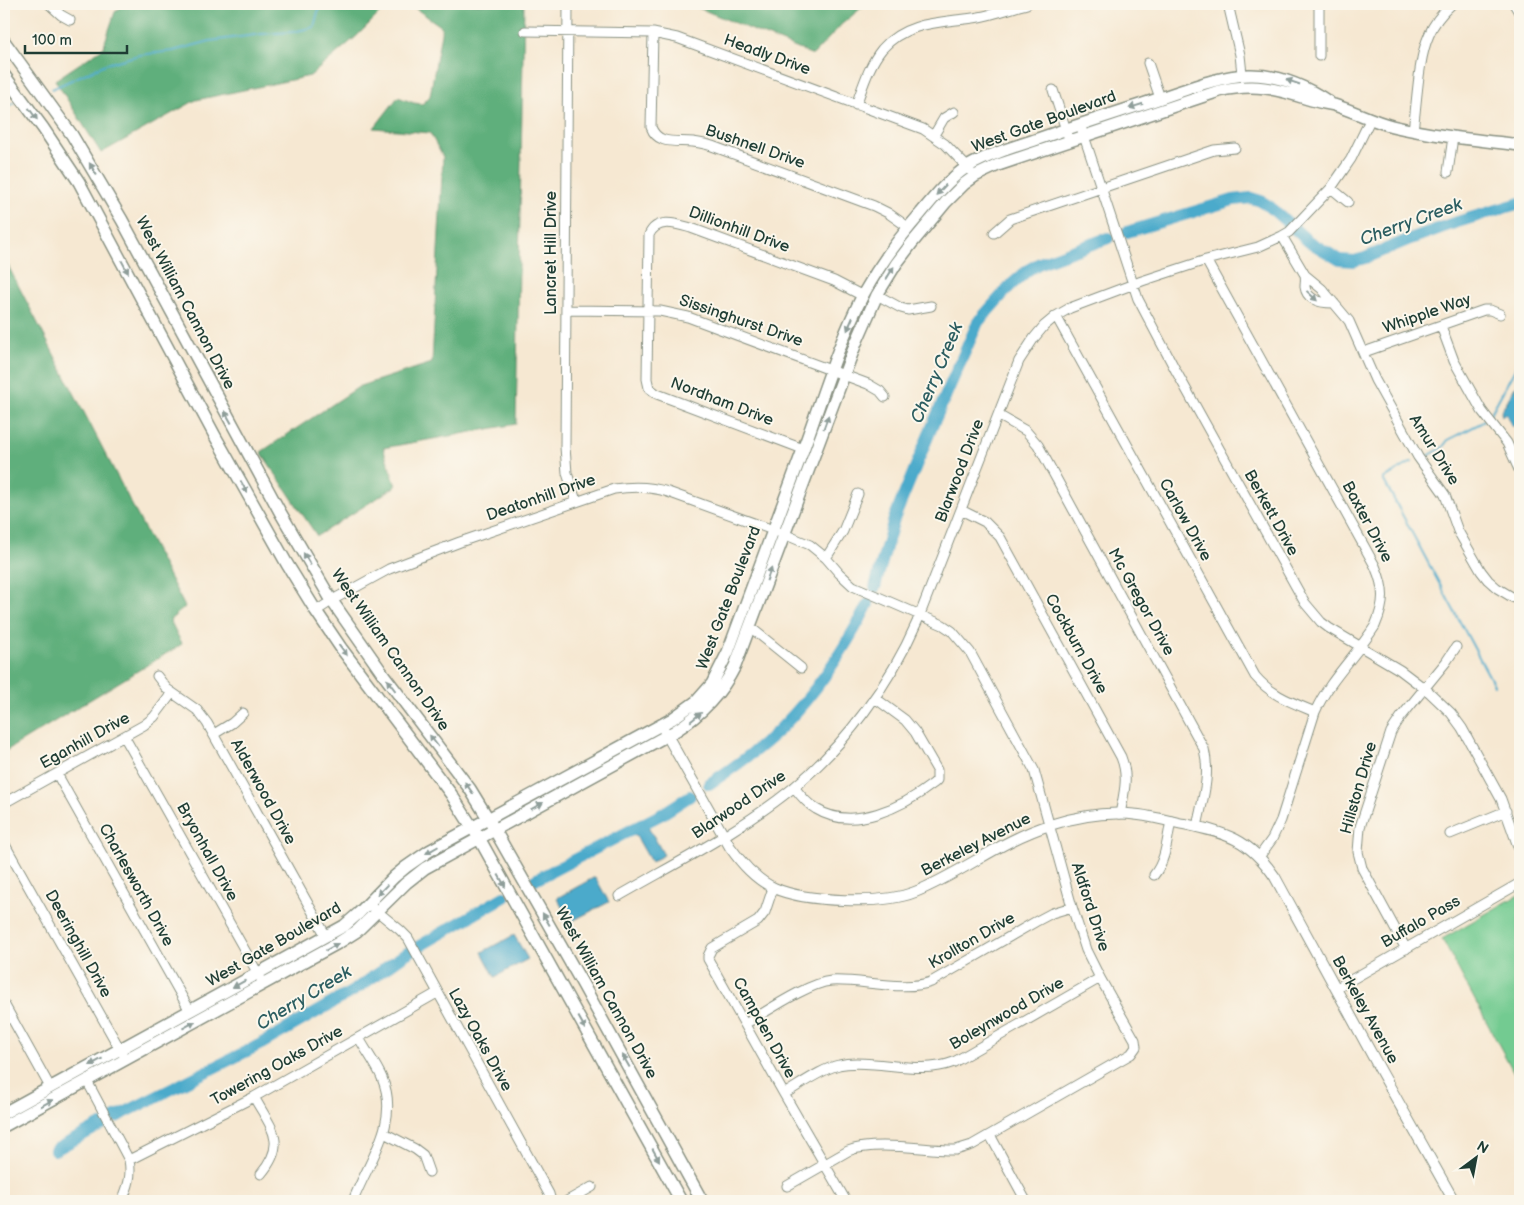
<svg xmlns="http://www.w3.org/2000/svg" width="1524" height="1205" viewBox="0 0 1524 1205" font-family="'Balsamiq Sans',sans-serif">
  <rect width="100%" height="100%" fill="#fbf7ec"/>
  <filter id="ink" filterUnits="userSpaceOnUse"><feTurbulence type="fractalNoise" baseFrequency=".02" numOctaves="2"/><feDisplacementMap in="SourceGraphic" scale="10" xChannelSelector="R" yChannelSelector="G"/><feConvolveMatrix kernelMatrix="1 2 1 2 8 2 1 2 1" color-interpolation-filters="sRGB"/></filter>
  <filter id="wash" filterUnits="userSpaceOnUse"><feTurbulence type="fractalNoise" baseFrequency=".0096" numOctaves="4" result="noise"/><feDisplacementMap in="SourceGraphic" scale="20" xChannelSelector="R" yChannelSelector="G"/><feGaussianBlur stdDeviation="1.12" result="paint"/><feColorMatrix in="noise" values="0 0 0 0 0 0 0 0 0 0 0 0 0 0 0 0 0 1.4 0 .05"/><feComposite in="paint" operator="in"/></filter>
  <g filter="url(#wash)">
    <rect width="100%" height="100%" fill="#f6e8d2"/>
    <path fill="#73cb91" stroke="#498462" d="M 1520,894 L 1520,1084 L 1442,939 Z"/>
    <path fill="#5eaf7b" stroke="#3e7658" d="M 125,4 L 389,4 L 357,36 L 310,76 L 196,100 L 101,153 L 55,80 L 103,48 L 115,12 Z
      M 409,4 L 524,4 L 516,424 L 383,448 L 396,486 L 317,536 L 261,452 L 360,386 L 432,363 L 443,157 L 430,133 L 374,128 L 398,97 L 414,103 L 422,104 L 430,96 L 442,27 Z
      M 689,4 L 866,4 L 842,24 L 813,55 Z
      M 4,258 L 185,607 L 170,620 L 182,644 L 4,752 Z"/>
    <path fill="#4caacb" stroke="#367480" d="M 1520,384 L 1520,423 L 1512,427 L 1506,414 L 1502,416 L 1501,412 L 1515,387 Z
      M 648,826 L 664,855 L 651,862 L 635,834 Z
      M 595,877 L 609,902 L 572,921 L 569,915 L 567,916 L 557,898 Z
      M 514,935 L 528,959 L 495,977 L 482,952 Z"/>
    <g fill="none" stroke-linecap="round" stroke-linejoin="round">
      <path stroke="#4caacb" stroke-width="2" d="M 52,89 L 106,64 L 139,55 L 173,51 L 210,41 L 262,34 L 293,32 L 314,27 L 320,4
        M 4,108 L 14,103
        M 1490,415 L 1520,360
        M 1426,457 L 1442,448 L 1448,440 L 1481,423 L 1484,420
        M 1412,462 L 1383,479 L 1494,685"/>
      <path stroke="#4caacb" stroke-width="12" d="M 1127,232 L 1233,200 L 1251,198 L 1261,201 L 1269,206 L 1308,241 L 1340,260 L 1354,261 L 1365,258 L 1410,239 L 1454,223 L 1520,203
        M 875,587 L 894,519 L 934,422 L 978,322 L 1010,286 L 1028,270 L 1040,263 L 1108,238
        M 709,784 C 733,768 759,750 781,728 C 817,692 845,649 868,604
        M 535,880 L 662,814 L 690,796
        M 116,1117 L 261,1044 L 353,991 L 404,955 L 504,897
        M 55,1150 L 101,1125"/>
    </g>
  </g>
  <g filter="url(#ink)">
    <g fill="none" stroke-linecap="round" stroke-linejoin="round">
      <defs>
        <path id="minor" d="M 49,4 L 61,15 L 70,20
          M 568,4 L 565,447 L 567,473 L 576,501
          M 1228,4 L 1240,55 L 1242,74
          M 1319,4 L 1319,56
          M 1514,4 L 1520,14
          M 525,31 L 653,33 L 677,38 L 923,129 L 945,144 L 970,170
          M 653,33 L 651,127 C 658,146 677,140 693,142 C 700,143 706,144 712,146 L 874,206 L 888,213 L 908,227
          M 1148,63 L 1160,98
          M 1053,90 L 1068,136
          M 856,105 C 863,86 869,65 882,49 C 907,20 944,23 979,17 C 995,14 1011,8 1027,4
          M 1080,124 L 1138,299 L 1176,371 L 1305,603 L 1321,622 L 1329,628 L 1400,670 L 1429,692 L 1451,713 L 1462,728 L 1501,799 L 1520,852
          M 1413,130 C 1417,103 1418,59 1429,35 C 1434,22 1442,13 1452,4
          M 934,135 L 944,118 L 954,112
          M 1448,172 L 1453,137
          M 1331,188 L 1348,202
          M 994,233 L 1010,219 L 1214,150 L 1235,148
          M 1282,236 L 1305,275 L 1322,289 L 1349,321 L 1375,380 L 1418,457 L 1445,495 L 1458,531 L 1481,571 L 1488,580 L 1497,588 L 1512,597 L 1520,600
          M 1206,260 L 1375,566 C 1385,589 1385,603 1375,626 C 1356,656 1329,680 1315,712 L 1281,820 L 1272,839 L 1259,857
          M 1305,275 C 1306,279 1305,283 1305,287 C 1307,301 1323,303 1334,303
          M 877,295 L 901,308 L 908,310 L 931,306
          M 566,310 L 660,311 L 688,317 L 868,384 L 880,391 L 885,397
          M 1056,316 L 1255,676 C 1272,696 1291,702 1315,712
          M 1441,326 L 1454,361 L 1482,411 L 1507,443 L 1520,472
          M 1364,352 L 1484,310 L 1490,310 L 1500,314
          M 998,415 L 1026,431 L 1038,445 L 1204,749 C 1211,776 1202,801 1197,827
          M 803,449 L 657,394 L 649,388 L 647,379 L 649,235 C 657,217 677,224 691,228 L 834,281 L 863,296
          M 961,510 L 985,522 L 1000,537 L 1121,757 C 1129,777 1124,793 1120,814
          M 826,558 L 843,531 L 858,494
          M 316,611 L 336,598 L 389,569 L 460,542 L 614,489 C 633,486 650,486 668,492 L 784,534 L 810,545 L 826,558 L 839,573 L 853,586 L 943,625 L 952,631 L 970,652 L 1034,770 L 1072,907 L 1086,950 L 1100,978 L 1135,1040 L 1136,1047 L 1131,1054 L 972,1145 L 956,1150 L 948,1150 C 920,1149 873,1141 848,1151 L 787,1186
          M 749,629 L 755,631 L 801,668
          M 157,676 L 167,689 L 197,710 L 207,723 L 326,936
          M 214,734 L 232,723 L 243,713
          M 124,736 L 261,979
          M 57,774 L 190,1011
          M 794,787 C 800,795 807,804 816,809 C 853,832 903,807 934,783 L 937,780 L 937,770 L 915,732 L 905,720 L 875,698
          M 4,803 L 144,725 L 154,717 L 172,693
          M 1450,834 L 1506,811
          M 4,843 L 122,1053
          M 1154,875 C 1166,860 1167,840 1171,821
          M 773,888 L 765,912 L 758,921 L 712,948 L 708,956 L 708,959 L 784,1094 L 846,1201
          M 619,896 C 678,862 740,831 793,788 C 845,745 890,684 917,622 L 1019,361 L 1034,338 L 1044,326 L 1056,316 L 1070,308 L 1142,281 L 1206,260 L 1258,247 L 1282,236 L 1289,232 L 1331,188 L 1340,175 L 1351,159 L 1370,120
          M 372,907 L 400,930 L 408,938 L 549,1194 L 551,1201
          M 1406,949 L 1362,868 L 1358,852 L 1360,827 L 1391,732 L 1401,717 L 1446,662 L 1456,647
          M 1337,988 L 1520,883
          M 4,1004 L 50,1087
          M 745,1024 C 766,1012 808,983 831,981 C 860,979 904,992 931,982 L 1035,922 L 1052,913 L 1072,907
          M 87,1081 L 129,1160 C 132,1176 128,1187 122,1201
          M 784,1094 C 800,1085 821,1069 839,1065 C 850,1062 862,1063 874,1064 C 901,1066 928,1072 954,1062 L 1100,978
          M 254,1097 C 271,1128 288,1142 261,1174
          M 384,1133 L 415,1149 L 423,1155 L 429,1172
          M 990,1135 L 1026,1201
          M 129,1160 L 254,1097 L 437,993
          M 353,1201 C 368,1161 401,1123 382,1078 C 376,1064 366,1051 359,1038
          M 567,1201 L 592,1187"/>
        <path id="tertiary" d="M 664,730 L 730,847 C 742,864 755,879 774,888 C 805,902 883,905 915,892 C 962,873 1001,840 1050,825 C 1078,816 1110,811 1139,815 C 1154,817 1169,821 1184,824 C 1227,833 1249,839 1275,877 L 1382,1073 L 1454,1201"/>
        <path id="secondary" d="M 4,41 L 72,135 L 122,220 L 280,512 L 332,601 L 383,674 L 470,789 L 489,820 L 582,983 L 702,1201
          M 4,75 L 43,128 L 79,182 L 215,436 L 287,564 L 316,611 L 341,648 L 451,794 L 479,838 L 681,1201
          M 4,1113 L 344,926 L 359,913 L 394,877 L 406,867 L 429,851 L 672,719 L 697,701 L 712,684 L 728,652 C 753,585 778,517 803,450 C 822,398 838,343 864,293 C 880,264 899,238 921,213 C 935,196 949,179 967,167 C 988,155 1010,148 1032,141 C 1069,128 1106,116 1143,104 C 1217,80 1257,54 1329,102
          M 4,1126 L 338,943 L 357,931 L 406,883 L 425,868 L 675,731 C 702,714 721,694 735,666 L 856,343 L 877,295 L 896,264 L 912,243 L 946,202 L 964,184 L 975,176 L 998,165 L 1219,91 C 1253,83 1276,88 1308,99 C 1317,102 1326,103 1334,105 C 1354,111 1372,121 1392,126 C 1434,136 1478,140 1520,145"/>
      </defs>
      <use href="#minor" stroke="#8a9283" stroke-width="11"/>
      <use href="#tertiary" stroke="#8a9283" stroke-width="12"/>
      <use href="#secondary" stroke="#8a9283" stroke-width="14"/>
      <use href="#minor" stroke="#fff" stroke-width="9"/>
      <use href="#tertiary" stroke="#fff" stroke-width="10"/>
      <use href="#secondary" stroke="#fff" stroke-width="11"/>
    </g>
    <defs><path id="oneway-solid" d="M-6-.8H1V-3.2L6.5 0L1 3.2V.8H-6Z" transform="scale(1.25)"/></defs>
    <g fill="#8f9e9a">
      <use href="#oneway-solid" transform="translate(1293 82) rotate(-161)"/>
      <use href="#oneway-solid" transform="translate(1136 106) rotate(162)"/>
      <use href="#oneway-solid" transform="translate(33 114) rotate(54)"/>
      <use href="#oneway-solid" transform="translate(93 169) rotate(-121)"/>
      <use href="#oneway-solid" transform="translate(941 190) rotate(133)"/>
      <use href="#oneway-solid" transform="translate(125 267) rotate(62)"/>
      <use href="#oneway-solid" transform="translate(890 273) rotate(-58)"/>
      <use href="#oneway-solid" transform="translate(1312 296) rotate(43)"/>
      <use href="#oneway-solid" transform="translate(850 324) rotate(113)"/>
      <use href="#oneway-solid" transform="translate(228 417) rotate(-119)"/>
      <use href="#oneway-solid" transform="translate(826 422) rotate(-70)"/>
      <use href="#oneway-solid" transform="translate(244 487) rotate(61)"/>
      <use href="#oneway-solid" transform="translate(307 559) rotate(-120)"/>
      <use href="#oneway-solid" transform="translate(769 574) rotate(-70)"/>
      <use href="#oneway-solid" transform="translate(343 650) rotate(54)"/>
      <use href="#oneway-solid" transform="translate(391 685) rotate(-127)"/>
      <use href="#oneway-solid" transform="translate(696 717) rotate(-39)"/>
      <use href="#oneway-solid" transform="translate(434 741) rotate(-127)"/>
      <use href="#oneway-solid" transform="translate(469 788) rotate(-125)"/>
      <use href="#oneway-solid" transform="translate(537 806) rotate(-29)"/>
      <use href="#oneway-solid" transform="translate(432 850) rotate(150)"/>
      <use href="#oneway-solid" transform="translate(502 881) rotate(61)"/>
      <use href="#oneway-solid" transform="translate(382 890) rotate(134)"/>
      <use href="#oneway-solid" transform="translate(546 919) rotate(-120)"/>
      <use href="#oneway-solid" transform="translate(332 947) rotate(-29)"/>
      <use href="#oneway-solid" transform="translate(239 984) rotate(151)"/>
      <use href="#oneway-solid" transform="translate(582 1023) rotate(61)"/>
      <use href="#oneway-solid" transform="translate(189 1025) rotate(-29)"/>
      <use href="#oneway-solid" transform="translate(626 1061) rotate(-119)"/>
      <use href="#oneway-solid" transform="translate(96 1062) rotate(151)"/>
      <use href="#oneway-solid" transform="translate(47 1103) rotate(-28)"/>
      <use href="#oneway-solid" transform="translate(656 1155) rotate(61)"/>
    </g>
  </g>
  <g text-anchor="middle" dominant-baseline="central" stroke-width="4" stroke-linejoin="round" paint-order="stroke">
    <g font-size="16" fill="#1f3d34" stroke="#fbf7ec">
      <text transform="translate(767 55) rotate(20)">Headly Drive</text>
      <text transform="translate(1044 122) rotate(-20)">West Gate Boulevard</text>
      <text transform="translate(755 147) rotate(19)">Bushnell Drive</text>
      <text transform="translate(739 230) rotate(20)">Dillionhill Drive</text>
      <text transform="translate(551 253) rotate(-90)">Lancret Hill Drive</text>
      <text transform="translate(185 303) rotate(62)">West William Cannon Drive</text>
      <text transform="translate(1427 314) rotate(-19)">Whipple Way</text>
      <text transform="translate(741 321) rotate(19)">Sissinghurst Drive</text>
      <text transform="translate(722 402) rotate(21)">Nordham Drive</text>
      <text transform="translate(1434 450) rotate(58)">Amur Drive</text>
      <text transform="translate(960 471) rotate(-69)">Blarwood Drive</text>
      <text transform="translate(541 498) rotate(-19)">Deatonhill Drive</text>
      <text transform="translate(1271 513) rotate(61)">Berkett Drive</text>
      <text transform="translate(1185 520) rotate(61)">Carlow Drive</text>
      <text transform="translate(1367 522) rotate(62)">Baxter Drive</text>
      <text transform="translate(729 598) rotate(-69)">West Gate Boulevard</text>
      <text transform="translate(1141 602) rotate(61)">Mc Gregor Drive</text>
      <text transform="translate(1076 644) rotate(61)">Cockburn Drive</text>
      <text transform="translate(390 650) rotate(55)">West William Cannon Drive</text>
      <text transform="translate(85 741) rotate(-29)">Eganhill Drive</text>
      <text transform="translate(1359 788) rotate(-74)">Hillston Drive</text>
      <text transform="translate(263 792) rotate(61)">Alderwood Drive</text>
      <text transform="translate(739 805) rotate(-34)">Blarwood Drive</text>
      <text transform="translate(976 845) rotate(-27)">Berkeley Avenue</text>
      <text transform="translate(207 852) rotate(61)">Bryonhall Drive</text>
      <text transform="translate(136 885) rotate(61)">Charlesworth Drive</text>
      <text transform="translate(1090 907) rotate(72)">Aldford Drive</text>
      <text transform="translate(1421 922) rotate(-30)">Buffalo Pass</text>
      <text transform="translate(972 941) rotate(-30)">Krollton Drive</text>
      <text transform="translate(78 944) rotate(61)">Deeringhill Drive</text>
      <text transform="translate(274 945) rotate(-30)">West Gate Boulevard</text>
      <text transform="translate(606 993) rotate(61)">West William Cannon Drive</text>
      <text transform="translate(1365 1010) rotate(61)">Berkeley Avenue</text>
      <text transform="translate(1007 1014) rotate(-30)">Boleynwood Drive</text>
      <text transform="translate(764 1028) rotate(61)">Campden Drive</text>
      <text transform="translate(480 1040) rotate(61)">Lazy Oaks Drive</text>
      <text transform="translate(277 1066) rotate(-29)">Towering Oaks Drive</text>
    </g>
    <g font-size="18" font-style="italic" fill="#2c5e61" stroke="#fbf7ec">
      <text transform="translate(1411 222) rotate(-20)">Cherry Creek</text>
      <text transform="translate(937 373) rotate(-67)">Cherry Creek</text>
      <text transform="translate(304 998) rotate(-31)">Cherry Creek</text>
    </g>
  </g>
  <rect width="1524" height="1205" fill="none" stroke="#fbf7ec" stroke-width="20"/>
  <g transform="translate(1476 1158) rotate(32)" stroke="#fbf7ec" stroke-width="4" paint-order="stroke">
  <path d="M0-4L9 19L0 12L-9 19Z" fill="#1f3d34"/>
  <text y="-8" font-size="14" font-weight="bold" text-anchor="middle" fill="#1f3d34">N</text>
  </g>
  <path d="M25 45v8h102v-8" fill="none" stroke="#1f3d34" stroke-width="2.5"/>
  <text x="32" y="45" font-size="15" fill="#1f3d34" stroke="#fbf7ec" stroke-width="4" paint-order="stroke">100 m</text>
</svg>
